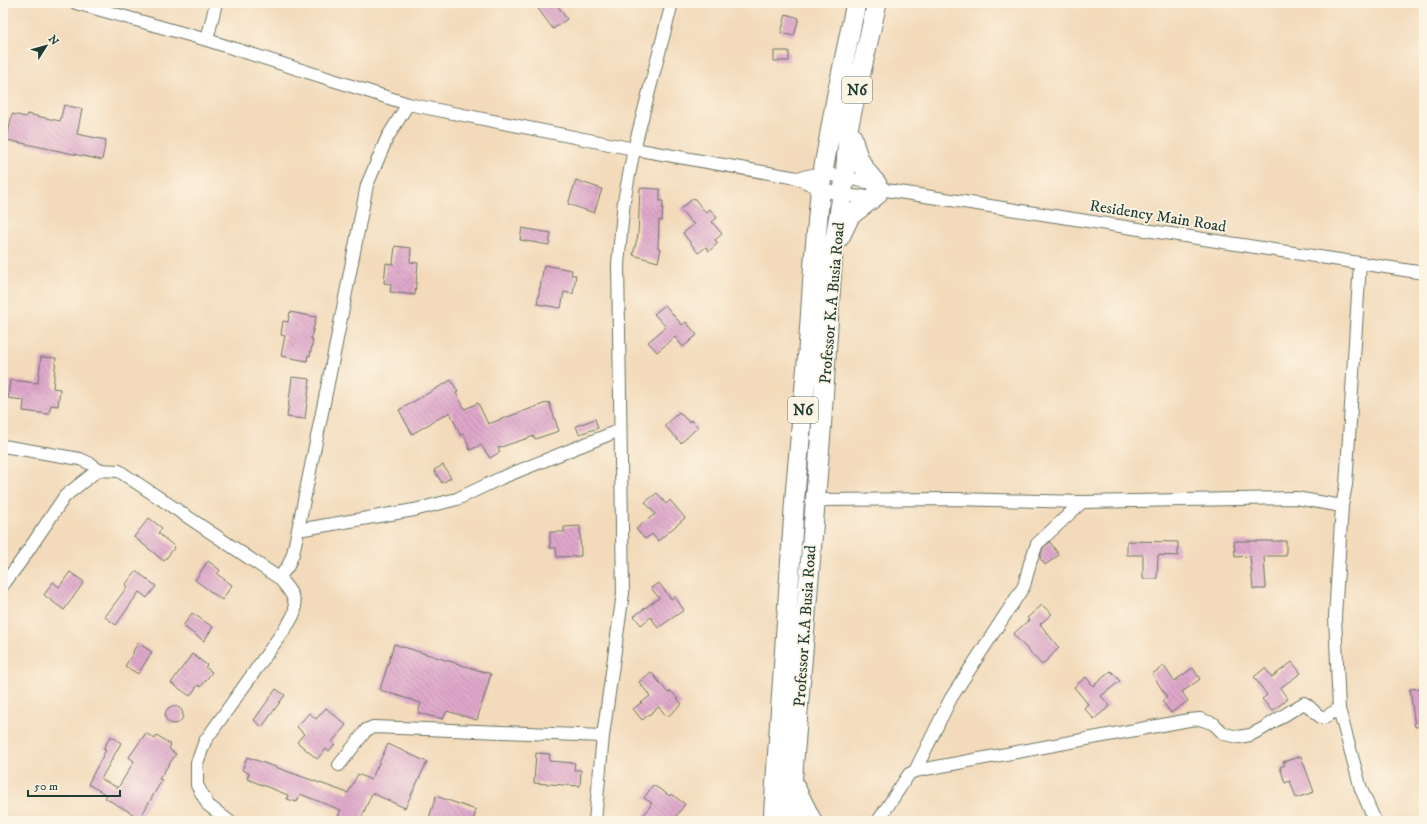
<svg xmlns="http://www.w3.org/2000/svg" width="1427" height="824" viewBox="0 0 1427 824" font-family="'IM FELL DW Pica',serif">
  <defs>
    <pattern id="building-back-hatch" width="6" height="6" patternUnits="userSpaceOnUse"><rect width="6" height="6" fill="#dfa7cb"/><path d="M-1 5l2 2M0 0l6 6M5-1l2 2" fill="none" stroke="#b489a6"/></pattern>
  </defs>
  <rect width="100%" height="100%" fill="#fcf5e5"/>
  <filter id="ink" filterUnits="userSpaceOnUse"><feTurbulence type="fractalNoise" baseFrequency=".025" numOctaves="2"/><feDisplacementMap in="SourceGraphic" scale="8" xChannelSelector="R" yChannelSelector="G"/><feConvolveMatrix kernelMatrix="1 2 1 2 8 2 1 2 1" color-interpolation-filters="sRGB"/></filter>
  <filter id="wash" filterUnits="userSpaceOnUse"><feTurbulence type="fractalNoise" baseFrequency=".012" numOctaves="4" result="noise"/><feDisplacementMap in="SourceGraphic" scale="16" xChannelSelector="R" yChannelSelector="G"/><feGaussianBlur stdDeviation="0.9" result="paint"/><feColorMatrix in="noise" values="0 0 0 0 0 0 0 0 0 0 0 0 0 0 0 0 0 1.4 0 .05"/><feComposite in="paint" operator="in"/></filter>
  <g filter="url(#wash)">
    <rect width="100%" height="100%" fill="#f3daba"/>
    <g id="blocks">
      <path fill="url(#building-back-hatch)" d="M 534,3 L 556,3 L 567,19 L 553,29 Z
        M 786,14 L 799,18 L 794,36 L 781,33 Z
        M 774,51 L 789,51 L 789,61 L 774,61 Z
        M 64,105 L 82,109 L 77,134 L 106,140 L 102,160 L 7,140 L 12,114 L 26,117 L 27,114 L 60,121 Z
        M 576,180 L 602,189 L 594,213 L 568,204 Z
        M 640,188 L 660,189 L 660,201 L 663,201 L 662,221 L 659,220 L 658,248 L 661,249 L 658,262 L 633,255 L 638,235 Z
        M 694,198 L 706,213 L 710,209 L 717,218 L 712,222 L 722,234 L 715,240 L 718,243 L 709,251 L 706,247 L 698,253 L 683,233 L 695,224 L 692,223 L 680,209 Z
        M 522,228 L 551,233 L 549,245 L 520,240 Z
        M 395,246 L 411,248 L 410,262 L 418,263 L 415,295 L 390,292 L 391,284 L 384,283 L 386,263 L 393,264 Z
        M 544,265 L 572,270 L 571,275 L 576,275 L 573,294 L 564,292 L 561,308 L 537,304 Z
        M 665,305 L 682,325 L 686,322 L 697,335 L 683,347 L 675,337 L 657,352 L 648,342 L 666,327 L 654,314 Z
        M 290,312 L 316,317 L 311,339 L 313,339 L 310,356 L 308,355 L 307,361 L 281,356 L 285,336 L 281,335 L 283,321 L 288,322 Z
        M 41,357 L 56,358 L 53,388 L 60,389 L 58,406 L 51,405 L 49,414 L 23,411 L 24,400 L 8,398 L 10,380 L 38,383 Z
        M 292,377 L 310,379 L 305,419 L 287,417 Z
        M 451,380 L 458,392 L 456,393 L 465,409 L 478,403 L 488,424 L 549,402 L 559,431 L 535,439 L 534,436 L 498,448 L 500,452 L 490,458 L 481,445 L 470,450 L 464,434 L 460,435 L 450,412 L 412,434 L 399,410 Z
        M 679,412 L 689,422 L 691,420 L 698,427 L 681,443 L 665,426 Z
        M 595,419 L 598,428 L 579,434 L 576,426 Z
        M 443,465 L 451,478 L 442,483 L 434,470 Z
        M 657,493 L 666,504 L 670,500 L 685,518 L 658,541 L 652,534 L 645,539 L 636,529 L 655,514 L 645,502 Z
        M 149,518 L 162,528 L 158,533 L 175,547 L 164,561 L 134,537 Z
        M 580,526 L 581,556 L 557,557 L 556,548 L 550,548 L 550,532 L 564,532 L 564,527 Z
        M 1127,541 L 1178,542 L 1178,556 L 1158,555 L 1157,579 L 1143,579 L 1143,555 L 1127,555 Z
        M 1234,541 L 1286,541 L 1286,556 L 1264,556 L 1266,589 L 1253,589 L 1250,556 L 1235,557 Z
        M 1050,542 L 1059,555 L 1045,565 L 1040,558 L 1043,548 Z
        M 208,561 L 220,570 L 217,574 L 232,585 L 222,600 L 195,580 Z
        M 136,571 L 156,586 L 147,598 L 139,592 L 116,625 L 105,617 L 127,587 L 125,585 Z
        M 70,572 L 84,582 L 64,610 L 44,595 L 53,582 L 59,587 Z
        M 659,583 L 671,599 L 675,597 L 684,610 L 658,628 L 651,617 L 641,625 L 634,616 L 659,598 L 651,588 Z
        M 1042,605 L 1052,614 L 1040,624 L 1059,648 L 1042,665 L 1013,634 L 1029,620 L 1027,618 Z
        M 192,613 L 213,627 L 204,641 L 183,626 Z
        M 138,643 L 152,652 L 138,674 L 125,666 L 134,652 L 133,651 Z
        M 394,644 L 491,674 L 477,720 L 447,711 L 443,719 L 418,713 L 421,703 L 380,690 Z
        M 192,654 L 207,665 L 205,667 L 212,672 L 201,687 L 198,685 L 190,696 L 171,683 Z
        M 1292,662 L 1301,673 L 1280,688 L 1288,699 L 1272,711 L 1262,699 L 1267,695 L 1254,677 L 1265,668 L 1272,677 Z
        M 1164,666 L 1174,681 L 1193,668 L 1200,679 L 1182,692 L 1188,701 L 1171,713 L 1162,701 L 1167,697 L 1152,674 Z
        M 1111,671 L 1120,681 L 1101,696 L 1110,706 L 1094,719 L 1084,708 L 1088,704 L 1074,687 L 1086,677 L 1093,686 Z
        M 651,672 L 668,693 L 671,691 L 682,704 L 667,717 L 659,707 L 642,720 L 633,709 L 650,696 L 639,682 Z
        M 1424,688 L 1424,726 L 1415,727 L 1410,689 Z
        M 276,689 L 285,695 L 262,727 L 254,720 Z
        M165 715a9 9 0 1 1 18 0a9 9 0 1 1-18 0Z
        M 326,708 L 346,725 L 332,742 L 335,744 L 329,751 L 326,749 L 317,759 L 297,742 L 304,734 L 297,727 L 309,713 L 316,719 Z
        M 146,733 L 155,739 L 157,735 L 171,745 L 169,749 L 176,754 L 159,779 L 162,780 L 140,818 L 105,798 L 107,795 L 88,784 L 106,750 L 103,749 L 111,736 L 121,743 L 101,779 L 118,788 L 134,761 L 129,757 Z
        M 388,744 L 427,762 L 405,808 L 372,793 L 360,821 L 336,821 L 341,810 L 300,794 L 297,802 L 287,799 L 288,795 L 247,779 L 249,773 L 242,770 L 247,757 L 348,793 L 358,774 L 371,780 Z
        M 536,753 L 550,754 L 549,761 L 575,763 L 574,770 L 581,770 L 580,786 L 534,783 Z
        M 1301,756 L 1314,792 L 1296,798 L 1290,781 L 1285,783 L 1280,767 L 1285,765 L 1283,762 Z
        M 653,785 L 670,796 L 671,794 L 685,804 L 673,821 L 640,821 L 652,803 L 644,798 Z
        M 436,796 L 476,810 L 473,821 L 428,821 Z"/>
    </g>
  </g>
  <g filter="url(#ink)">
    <use href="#blocks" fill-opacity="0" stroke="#697463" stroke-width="1"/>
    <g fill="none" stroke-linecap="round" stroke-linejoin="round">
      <defs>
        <path id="street" d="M 76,3 L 207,40 L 408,104
          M 207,40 L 216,3
          M 797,178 L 823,173 L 877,184 L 886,190 L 1424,273
          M 1360,263 L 1346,485 L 1342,506 L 1335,617 L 1339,709 L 1361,789 L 1375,821
          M 3,446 L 80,459 L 91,464 L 98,470
          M 815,500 L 953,499 L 1082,502 L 1296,498 L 1342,506
          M 298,530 L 414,510 L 457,499 L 501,478 L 620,430
          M 3,585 L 21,561 L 65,496 L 98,470 L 119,471 L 279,578
          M 339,765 L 364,733 L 366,730 L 373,727 L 603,736
          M 915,771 L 951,698 L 1024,586 L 1030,563 L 1037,544 L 1082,502
          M 229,821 L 208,805 L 197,785 L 197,763 L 205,741 L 289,623 C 291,619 295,614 295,609 C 296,597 286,586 279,578 L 288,566 L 293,554 L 336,344 L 367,185 L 387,138 L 408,104 L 634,149 L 672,3
          M 595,821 L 603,736 L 623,593 L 618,264 L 624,201 L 634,149 L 797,178 C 824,191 857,205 886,190
          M 878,821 L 909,774 L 915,771 L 1189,720 L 1200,719 L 1214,724 L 1224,734 L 1239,737 L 1250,735 L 1262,729 L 1304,703 C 1312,707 1314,714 1323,718 L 1339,709"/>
        <path id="primary" d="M 852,137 C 857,158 862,168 877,184
          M 840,237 L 850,216 L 877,195
          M 793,783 L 812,821
          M 773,821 L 795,495 L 808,351 L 814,260 L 821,183 L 836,99 L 856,3
          M 789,821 L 821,432 L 833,251 L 845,178 L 849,124 L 877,3"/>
      </defs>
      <use href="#street" stroke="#697463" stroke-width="14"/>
      <use href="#primary" stroke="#697463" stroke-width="21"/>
      <use href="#street" stroke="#fff" stroke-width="12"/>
      <use href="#primary" stroke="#fff" stroke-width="19"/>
    </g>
  </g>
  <g text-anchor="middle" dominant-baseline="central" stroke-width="3.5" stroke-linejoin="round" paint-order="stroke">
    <g fill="#fcf5e5" stroke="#617469" stroke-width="1">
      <rect x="842" y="77" width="30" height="26" rx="3"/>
      <rect x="788" y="397" width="30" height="26" rx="3"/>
    </g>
    <g font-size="15" font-weight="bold" fill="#1f3d34">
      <text x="857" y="90">N6</text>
      <text x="803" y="410">N6</text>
    </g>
    <g font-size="16" fill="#1f3d34" stroke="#fcf5e5">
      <text transform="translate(1158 216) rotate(9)">Residency Main Road</text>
      <text transform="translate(832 303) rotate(-85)">Professor K.A Busia Road</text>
      <text transform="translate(805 626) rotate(-86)">Professor K.A Busia Road</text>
    </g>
  </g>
  <rect width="1427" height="824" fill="none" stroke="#fcf5e5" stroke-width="16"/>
  <g transform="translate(46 46) rotate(53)" stroke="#fcf5e5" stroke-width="3" paint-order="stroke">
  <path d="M0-3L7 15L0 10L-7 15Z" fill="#1f3d34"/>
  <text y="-6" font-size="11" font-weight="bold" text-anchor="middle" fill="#1f3d34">N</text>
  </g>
  <path d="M28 790v6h92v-6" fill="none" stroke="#1f3d34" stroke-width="2"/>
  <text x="34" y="790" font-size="12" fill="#1f3d34" stroke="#fcf5e5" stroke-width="3" paint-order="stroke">50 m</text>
</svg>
